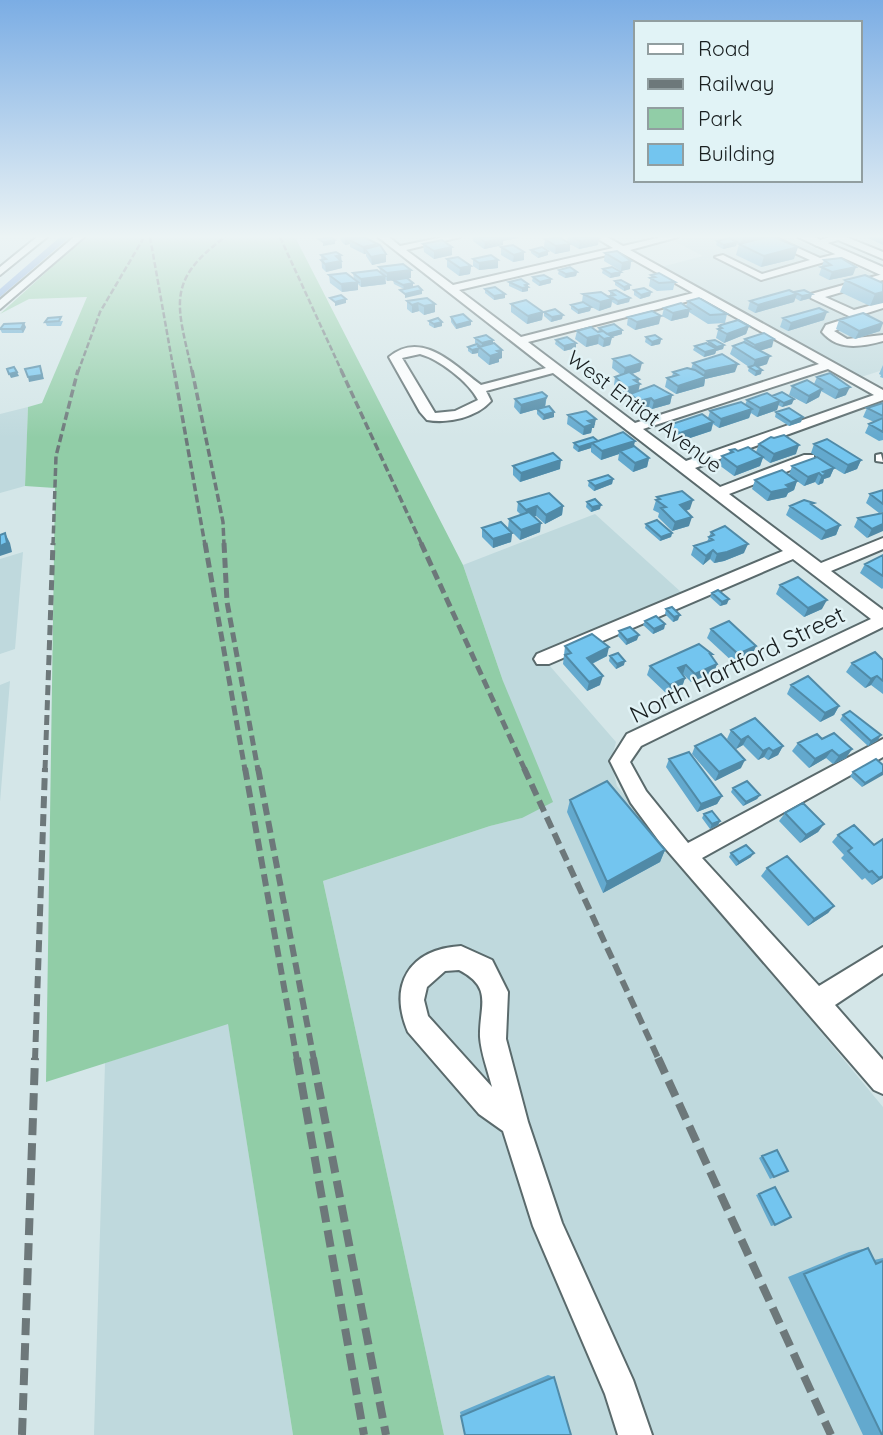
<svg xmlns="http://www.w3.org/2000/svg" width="883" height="1435" viewBox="0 0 883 1435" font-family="Quicksand,sans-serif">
  <rect width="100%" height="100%" fill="#d4e6e8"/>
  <path fill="#bfd9dd" d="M 691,237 L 789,237 L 883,279 L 883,370 L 861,377 L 661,267 L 703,256 L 674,241 Z
    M 28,407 L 25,486 L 0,493 L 0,414 Z
    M 595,514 L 692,602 L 549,665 L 616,742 L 611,761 L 617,786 L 883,1107 L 883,1435 L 444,1435 L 323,881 L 490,826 L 522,818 L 503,681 L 463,565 Z
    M 23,552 L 15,649 L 0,654 L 0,559 Z
    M 10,681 L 0,802 L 0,685 Z
    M 228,1023 L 293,1435 L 94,1435 L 105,1063 Z"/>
  <path fill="#91cda7" d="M 85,237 L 295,237 L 463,565 L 503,681 L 553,802 L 522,818 L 490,826 L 323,881 L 444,1435 L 293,1435 L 228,1024 L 46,1082 L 55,488 L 25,486 L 28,407 L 42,403 L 87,297 L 29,299 L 0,314 Z"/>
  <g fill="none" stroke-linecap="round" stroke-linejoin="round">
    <path fill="#79a2de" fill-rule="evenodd" d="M 60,237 L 70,237 L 0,297 L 0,289 Z"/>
    <defs>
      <path id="minor" d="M 37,237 L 47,237 L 0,275 L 0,267 Z
        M 74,237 L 84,237 L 0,309 L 0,300 Z
        M 378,237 L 389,237 L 400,246 L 443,237 L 460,237 L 406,250 L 453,285 L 613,248 L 595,237 L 607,237 L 623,246 L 662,237 L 678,237 L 630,250 L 883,390 L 883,400 L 695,468 L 720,487 L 804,455 L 814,455 L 814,461 L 729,494 L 821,563 L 883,538 L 883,549 L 831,571 L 883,610 L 883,627 L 641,746 L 630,762 L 646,791 L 688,843 L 883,739 L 883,757 L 702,858 L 819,986 L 883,947 L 883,973 L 835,1005 L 883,1060 L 883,1094 L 874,1090 L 659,841 L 631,803 L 610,761 L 627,734 L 871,619 L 793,559 L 549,664 L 537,664 L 534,659 L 537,654 L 783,551 L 553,373 L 486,391 L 491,401 C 477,417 448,424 427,420 L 420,412 L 389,357 C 422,329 455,366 481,385 L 546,368 ZM 620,252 L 693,293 L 521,337 L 459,290 ZM 701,298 L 819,364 L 635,423 L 528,342 ZM 420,354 C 439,359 469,382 478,400 L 455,411 L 435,413 L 402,358 ZM 828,369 L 874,395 L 686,461 L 643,429 Z
        M 829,237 L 846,237 L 883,252 L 883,259 L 838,240 L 817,246 L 812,243 Z
        M 778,239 L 820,258 L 844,252 L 849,255 L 761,280 L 715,257 L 723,255 L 762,274 L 810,260 L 775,244 L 773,242 Z
        M 883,274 L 883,280 L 825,297 L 854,310 L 883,302 L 883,308 L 864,314 L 868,317 L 866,319 L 834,331 L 847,339 L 883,335 L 883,341 C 861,347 838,351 822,332 L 826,325 L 851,317 L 811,298 L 811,294 Z
        M 881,454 L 883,462 L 876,461 L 876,455 Z
        M 461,946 L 492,960 L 508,992 L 506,1039 L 528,1122 L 562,1223 L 633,1380 L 652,1435 L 618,1435 L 605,1394 L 533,1226 L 503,1131 L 479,1114 L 408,1032 C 388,985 409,949 461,946 ZM 459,970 C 494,988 479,1006 480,1037 C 481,1053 488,1071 492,1087 L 428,1016 L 424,1000 L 427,987 L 445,971 Z"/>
      <path id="major" d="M 798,237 L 814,237 L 883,267 L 883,276 Z"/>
    </defs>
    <use href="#minor" stroke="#5a6a6c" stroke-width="4"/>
    <use href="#major" stroke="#5a6a6c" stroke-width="4"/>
    <use href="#minor" fill="#fff" fill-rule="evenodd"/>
    <use href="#major" fill="#fff" fill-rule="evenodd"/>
    <path stroke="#6d787a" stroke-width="2.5" stroke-dasharray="6 2.5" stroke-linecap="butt" d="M 150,237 L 174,372
      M 280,237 L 342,372
      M 78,372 L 100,312 L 143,239
      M 192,372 C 178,306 164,282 225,237"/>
    <path stroke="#6d787a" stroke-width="3.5" stroke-dasharray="8 3.5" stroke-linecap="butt" d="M 174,370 L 205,545
      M 192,370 L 223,522 L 224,545
      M 341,370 L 422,545
      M 53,545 L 56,456 L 78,370"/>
    <path stroke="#6d787a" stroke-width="5" stroke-dasharray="10 5" stroke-linecap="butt" d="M 205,543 L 245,770
      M 224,543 L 227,602 L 258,770
      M 421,543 L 525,770
      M 45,770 L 53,543"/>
    <path stroke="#6d787a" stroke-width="6" stroke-dasharray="12 6" stroke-linecap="butt" d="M 245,768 L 297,1060
      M 258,768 L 314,1060
      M 524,768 L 659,1060
      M 35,1060 L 45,768"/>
    <path stroke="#6d787a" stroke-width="8" stroke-dasharray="17 8" stroke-linecap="butt" d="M 297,1058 L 364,1435
      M 313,1058 L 386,1435
      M 658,1058 L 831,1435
      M 22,1435 L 35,1058"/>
  </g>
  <path fill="#63a9ce" d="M 340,237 L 365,237 L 378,244 L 378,246 L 386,254 L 386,262 L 372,265 L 366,256 L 366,254 L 364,254 L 350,247 L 350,244 L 345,245 L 341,241 Z
    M 473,237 L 522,237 L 503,241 L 503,245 L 484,249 L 473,241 Z
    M 568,237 L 597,237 L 598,245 L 579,249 L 570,244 L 570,251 L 555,254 L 544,247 L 545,239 L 567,242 Z
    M 725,237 L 774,237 L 794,259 L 761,267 L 736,255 L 739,244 L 737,243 L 736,246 L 723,249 L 716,245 L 717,241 L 727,239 Z
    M 866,237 L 883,237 L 883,245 Z
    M 423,244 L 452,247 L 452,255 L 434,259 L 424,252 Z
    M 501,247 L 524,252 L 524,260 L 513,262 L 501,255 Z
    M 531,250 L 548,255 L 538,258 L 531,253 Z
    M 605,253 L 631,261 L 630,269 L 621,271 L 604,261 Z
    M 321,255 L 341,255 L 342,268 L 326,272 L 322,268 Z
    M 447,259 L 471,266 L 470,274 L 459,276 L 447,267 Z
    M 473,259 L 498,260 L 498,268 L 479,270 L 473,266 Z
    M 824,260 L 853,275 L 829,280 L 819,275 Z
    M 379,267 L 411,270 L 411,278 L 408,278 L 413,283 L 413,287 L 404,289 L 394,284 L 393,280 L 399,279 L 387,281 L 385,279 L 386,284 L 361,287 L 358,284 L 358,290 L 342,292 L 330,283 L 329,275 L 354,279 L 353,273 L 380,271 Z
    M 603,269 L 620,276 L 610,278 L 602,273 Z
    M 559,270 L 577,272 L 576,276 L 565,278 L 558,274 Z
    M 651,275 L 675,282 L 673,290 L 657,291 L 649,286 Z
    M 533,277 L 551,283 L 539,286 L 532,281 Z
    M 845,280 L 883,283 L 870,306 L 840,292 Z
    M 615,281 L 630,285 L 630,289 L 624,291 L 615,285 Z
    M 509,282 L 528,284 L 528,291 L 522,292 L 509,286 Z
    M 485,289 L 505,298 L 494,300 L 485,293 Z
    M 634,290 L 651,292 L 650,296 L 640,299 L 634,295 Z
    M 610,291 L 630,298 L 629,302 L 617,305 L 612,302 L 611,307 L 599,311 L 582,302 L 583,294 L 610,298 Z
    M 794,292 L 811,298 L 800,301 L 795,298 L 794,302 L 755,313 L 748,309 L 750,301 Z
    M 407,301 L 435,304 L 435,312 L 424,315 L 419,311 L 412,313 L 407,309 Z
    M 688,301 L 727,314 L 725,323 L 708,324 L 689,312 L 688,317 L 671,321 L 662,316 L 664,308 L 686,306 Z
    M 511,304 L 543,312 L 542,320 L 527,324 L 511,312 Z
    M 571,305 L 591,307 L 590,311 L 578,314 L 571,309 Z
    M 544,312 L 562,319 L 551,322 L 544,316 Z
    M 451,317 L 471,325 L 456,329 L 451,322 Z
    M 628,317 L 659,324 L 635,330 L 627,325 Z
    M 783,318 L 824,320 L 788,331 L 780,327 Z
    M 839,320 L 880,331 L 855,339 L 836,329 Z
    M 63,321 L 61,326 L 47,326 L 45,322 Z
    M 429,321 L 442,326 L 434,328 L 429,325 Z
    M 719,326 L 749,326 L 746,334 L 724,343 L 716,338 Z
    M 26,327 L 23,333 L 2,333 L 0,329 Z
    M 599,328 L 622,330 L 622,334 L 612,337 L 610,345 L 603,347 L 598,344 L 586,347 L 575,339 L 577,331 L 598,332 Z
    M 646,337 L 661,339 L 660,344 L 651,346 L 645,342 Z
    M 475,338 L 493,340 L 493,343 L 502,350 L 502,358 L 499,359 L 499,362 L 489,365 L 478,356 L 478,353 L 472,354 L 468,351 L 468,347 L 481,347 L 475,343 Z
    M 745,339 L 772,347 L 760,351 L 767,364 L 758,367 L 761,374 L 755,376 L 748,371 L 749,367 L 730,354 L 733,346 L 743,342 Z
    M 556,340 L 576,348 L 564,351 L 555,344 Z
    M 708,341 L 724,345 L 723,349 L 716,351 L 715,354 L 704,357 L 693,350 L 695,346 L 708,344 Z
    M 613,359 L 640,371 L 632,374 L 639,379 L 638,391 L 672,395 L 670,404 L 652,409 L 649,407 L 637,410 L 628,403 L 629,395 L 626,396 L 614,385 L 615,377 L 621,375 L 612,368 Z
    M 693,363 L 735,372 L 705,379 L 704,386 L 676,394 L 665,387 L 667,378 L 672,377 L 673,372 L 691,369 Z
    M 883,365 L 883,378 L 880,377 L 881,375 L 879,374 Z
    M 830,373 L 846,395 L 835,399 L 821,391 L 819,397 L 806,404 L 789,395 L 792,386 L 814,384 L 817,377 Z
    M 547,396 L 545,407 L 554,417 L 543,420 L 537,414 L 537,409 L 520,414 L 514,407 L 515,399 Z
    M 772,396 L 792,404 L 782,407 L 778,405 L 777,410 L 757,417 L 751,413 L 749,418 L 719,428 L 713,424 L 711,431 L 678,442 L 667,434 L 669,425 L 708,418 L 710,411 L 745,405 L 747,400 Z
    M 883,403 L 883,440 L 879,441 L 865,433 L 869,424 L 874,422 L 863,417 L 867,408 Z
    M 776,412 L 801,422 L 789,426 L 775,417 Z
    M 568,415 L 594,428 L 592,428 L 591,433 L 583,435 L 567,424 Z
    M 598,441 L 634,446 L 649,458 L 647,467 L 633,472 L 618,460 L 619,454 L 601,460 L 591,452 L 591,448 L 578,452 L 573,448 L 574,443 Z
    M 759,444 L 796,454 L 770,463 L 763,458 L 760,466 L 734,476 L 719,465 L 722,456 L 729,454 L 730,450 L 756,452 Z
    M 814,444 L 861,460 L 857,469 L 844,474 L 834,468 L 830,477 L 824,479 L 823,483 L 818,485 L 815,482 L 804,486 L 797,481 L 794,490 L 788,493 L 786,497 L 767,501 L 752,489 L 755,480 L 789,475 L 792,466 L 817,457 L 811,453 Z
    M 513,466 L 560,469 L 520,482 L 513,475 Z
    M 613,479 L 612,484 L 594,491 L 588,486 L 589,481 Z
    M 883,490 L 883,512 L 879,513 L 866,503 L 870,494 Z
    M 657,497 L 690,509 L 686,511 L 689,526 L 672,531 L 658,517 L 659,513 L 653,510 Z
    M 518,502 L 563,506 L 562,515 L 545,524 L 536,516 L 534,516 L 540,532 L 520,540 L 508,528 L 509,519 L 521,515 L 517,511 Z
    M 587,502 L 600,509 L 591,512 L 586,507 Z
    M 814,503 L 812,506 L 840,525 L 836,535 L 821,540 L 786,515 L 790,506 Z
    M 883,513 L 867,538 L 854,527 L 858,518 Z
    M 646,524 L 672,533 L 671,537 L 660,541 L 645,528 Z
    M 482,528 L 512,533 L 511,542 L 493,548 L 482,537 Z
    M 711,532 L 744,553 L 724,561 L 714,563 L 710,559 L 703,565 L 691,555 L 694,546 L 707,542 Z
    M 883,555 L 883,588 L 882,589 L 860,573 L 865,564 Z
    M 780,585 L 822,609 L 804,617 L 776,594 Z
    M 712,593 L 727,604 L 720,606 L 710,597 Z
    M 666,609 L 678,620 L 673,622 L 665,614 Z
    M 645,621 L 665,624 L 664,629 L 653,634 L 643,625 Z
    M 711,629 L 756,646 L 752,655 L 734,663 L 707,638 Z
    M 619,631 L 637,640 L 626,645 L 618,636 Z
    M 565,646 L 607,656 L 592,664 L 600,685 L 587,691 L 563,664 Z
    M 712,654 L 711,656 L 717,664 L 714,672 L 691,682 L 683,674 L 685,678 L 682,687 L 667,694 L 647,675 L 650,666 Z
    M 610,656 L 624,665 L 616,669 L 609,661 Z
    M 883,660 L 883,694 L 871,685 L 865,688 L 846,672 L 852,663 Z
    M 791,685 L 839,706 L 834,715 L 820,722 L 787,694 Z
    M 843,715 L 878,740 L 868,746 L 840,720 Z
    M 731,730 L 783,746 L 778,755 L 768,760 L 764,757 L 758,760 L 743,745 L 736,749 L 727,739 Z
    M 822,739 L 852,749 L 846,758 L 833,764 L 826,758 L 809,768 L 792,751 L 798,743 Z
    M 695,746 L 741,768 L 715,781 L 692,754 Z
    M 669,759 L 722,796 L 717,804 L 697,812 L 666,767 Z
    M 883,765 L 862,787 L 850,776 L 853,772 Z
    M 733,788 L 760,795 L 757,799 L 743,806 L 731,792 Z
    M 570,800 L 665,850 L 660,862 L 603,893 L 567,812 Z
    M 785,813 L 824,824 L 818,832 L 800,843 L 779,821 Z
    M 704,814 L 720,821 L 718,825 L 710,829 L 702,818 Z
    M 838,835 L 874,845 L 883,839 L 883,878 L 872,885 L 865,878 L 862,880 L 841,858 L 844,855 L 832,842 Z
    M 731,853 L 751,857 L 736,866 L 729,857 Z
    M 767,868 L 834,906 L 828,913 L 808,926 L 761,876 Z
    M 762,1156 L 788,1171 L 770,1179 L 759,1158 Z
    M 775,1187 L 775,1225 L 771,1226 L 756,1195 Z
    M 868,1248 L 874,1260 L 883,1258 L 883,1435 L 863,1435 L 788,1277 L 849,1252 Z
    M 548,1375 L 554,1377 L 465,1435 L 460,1412 Z"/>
  <path fill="#508aa7" d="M 345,237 L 365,237 L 366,240 L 349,240 L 350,244 L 345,245 Z
    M 500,237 L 522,237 L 503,241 L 503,245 L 484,249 L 485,242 Z
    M 743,237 L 770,237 L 740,245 Z
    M 599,238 L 598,245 L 579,249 L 580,241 Z
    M 335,240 L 335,244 L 323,246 L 323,242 Z
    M 737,242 L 736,246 L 723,249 L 724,245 Z
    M 378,244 L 378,251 L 365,249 L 366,254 L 364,254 L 363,247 Z
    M 570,244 L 570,251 L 555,254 L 556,246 Z
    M 452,247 L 452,255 L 434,259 L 434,251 Z
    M 798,247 L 794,259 L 761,267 L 764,256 Z
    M 548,251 L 548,255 L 538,258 L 539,254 Z
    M 524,252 L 524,260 L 513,262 L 514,255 Z
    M 386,254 L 386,262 L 372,265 L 371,257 Z
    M 341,255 L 342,268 L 326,272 L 325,264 L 336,256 Z
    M 498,260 L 498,268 L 479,270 L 479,263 Z
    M 631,261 L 630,269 L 621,271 L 622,263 Z
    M 471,266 L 470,274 L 459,276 L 460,268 Z
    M 856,267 L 853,275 L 829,280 L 832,272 Z
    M 411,270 L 411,278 L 387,281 L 387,273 Z
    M 577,272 L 576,276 L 565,278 L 566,274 Z
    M 621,272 L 620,276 L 610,278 L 611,274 Z
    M 385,276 L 386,284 L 361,287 L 361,279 Z
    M 551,279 L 551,283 L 539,286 L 540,282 Z
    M 358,282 L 358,290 L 342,292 L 341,284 Z
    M 413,283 L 413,287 L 404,289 L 403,285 Z
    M 528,284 L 528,291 L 522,292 L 522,288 L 525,285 Z
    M 630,285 L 630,289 L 624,291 L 624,287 Z
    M 422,290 L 422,294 L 405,298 L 405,294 Z
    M 651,292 L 650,296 L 640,299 L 641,295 Z
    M 883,292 L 883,303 L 870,306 L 875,294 Z
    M 505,294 L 505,298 L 494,300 L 494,296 Z
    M 797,294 L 794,302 L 755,313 L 758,305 Z
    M 812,294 L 811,298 L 800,301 L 802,296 Z
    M 630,298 L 629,302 L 617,305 L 618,301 Z
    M 346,299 L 346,303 L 335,306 L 335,302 Z
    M 612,299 L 611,307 L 599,311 L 600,302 Z
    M 418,303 L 419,311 L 412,313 L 412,305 Z
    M 435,304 L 435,312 L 424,315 L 424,306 Z
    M 591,307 L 590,311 L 578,314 L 578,310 Z
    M 690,309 L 688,317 L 671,321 L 673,313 Z
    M 543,312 L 542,320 L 527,324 L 528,316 Z
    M 827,312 L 824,320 L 788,331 L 791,323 Z
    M 563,315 L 562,319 L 551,322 L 552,317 Z
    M 661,316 L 659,324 L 635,330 L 637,322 Z
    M 471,321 L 471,325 L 456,329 L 456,325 Z
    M 442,322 L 442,326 L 434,328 L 434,324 Z
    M 24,323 L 26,327 L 23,333 L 21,329 Z
    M 883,323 L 880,331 L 855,339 L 859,331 Z
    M 749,326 L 746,334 L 724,343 L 727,334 Z
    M 622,330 L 622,334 L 612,337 L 610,345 L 603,347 L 604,339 L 607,334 Z
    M 599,335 L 598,344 L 586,347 L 587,338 Z
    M 661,339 L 660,344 L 651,346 L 652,342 Z
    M 774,339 L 772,347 L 752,353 L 755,345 Z
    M 493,340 L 493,345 L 482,348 L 482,343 Z
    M 576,343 L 576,348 L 564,351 L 564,346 Z
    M 724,345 L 723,349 L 716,351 L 717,347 Z
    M 479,348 L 478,353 L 472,354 L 472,350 Z
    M 717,349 L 715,354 L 704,357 L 705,352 Z
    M 502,350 L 502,358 L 499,359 L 499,362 L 489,365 L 490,356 L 497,351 Z
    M 770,356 L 767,364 L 752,369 L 755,360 Z
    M 642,363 L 640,371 L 623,377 L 625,368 Z
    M 738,364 L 735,372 L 705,379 L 704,386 L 676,394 L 678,386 L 703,378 L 705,371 Z
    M 40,366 L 44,379 L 29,382 L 28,377 Z
    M 762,370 L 761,374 L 755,376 L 756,371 Z
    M 17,372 L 19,376 L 11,378 L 9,374 Z
    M 639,379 L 637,385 L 640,384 L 638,393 L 626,396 L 627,388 L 634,380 Z
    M 850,387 L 846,395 L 835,399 L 839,390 Z
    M 822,389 L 819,397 L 806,404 L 809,396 Z
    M 672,395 L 670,404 L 652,409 L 654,401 Z
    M 546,398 L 545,407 L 520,414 L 521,405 Z
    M 651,398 L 649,407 L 637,410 L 639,401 Z
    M 794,399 L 792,404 L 782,407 L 784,403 Z
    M 780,401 L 777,410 L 757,417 L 760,408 Z
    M 752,409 L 749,418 L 719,428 L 721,419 Z
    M 554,412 L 554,417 L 543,420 L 544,415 Z
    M 803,417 L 801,422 L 789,426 L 791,422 Z
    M 596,419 L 594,428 L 592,428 L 591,433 L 583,435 L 584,427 L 588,421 Z
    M 713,422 L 711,431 L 678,442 L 680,433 Z
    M 635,441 L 633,450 L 620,451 L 619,454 L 601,460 L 602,451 Z
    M 592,443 L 591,448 L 578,452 L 579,447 Z
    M 799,445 L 796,454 L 770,463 L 774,454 Z
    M 763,457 L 760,466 L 734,476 L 737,467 Z
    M 649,458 L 647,467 L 633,472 L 635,463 Z
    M 561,460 L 560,469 L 520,482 L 521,473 Z
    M 861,460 L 857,469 L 844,474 L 848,465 Z
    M 834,468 L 830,477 L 824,479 L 823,483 L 818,485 L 823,472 Z
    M 819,473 L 815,482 L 804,486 L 808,477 Z
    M 613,479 L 612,484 L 594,491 L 595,486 Z
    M 797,481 L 794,490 L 788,493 L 786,497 L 767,501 L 771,492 Z
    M 693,500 L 690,509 L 677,514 L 680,505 Z
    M 601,505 L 600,509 L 591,512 L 592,507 Z
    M 537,506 L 536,516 L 525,519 L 526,510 Z
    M 563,506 L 562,515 L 545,524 L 546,515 Z
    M 692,517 L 689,526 L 672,531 L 675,522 Z
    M 541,523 L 540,532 L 520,540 L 521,530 Z
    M 883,524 L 883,531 L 867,538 L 872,529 Z
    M 840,525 L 836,535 L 821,540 L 826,531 Z
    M 5,533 L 10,543 L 12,552 L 0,556 L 0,546 Z
    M 512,533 L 511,542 L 493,548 L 493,539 Z
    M 672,533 L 671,537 L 660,541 L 661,537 Z
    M 748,544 L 744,553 L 724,561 L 714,563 L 717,554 Z
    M 713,550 L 710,559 L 703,565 L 706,556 Z
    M 729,599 L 727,604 L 720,606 L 722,602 Z
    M 827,600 L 822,609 L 804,617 L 808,608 Z
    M 680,615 L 678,620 L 673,622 L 674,617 Z
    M 665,624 L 664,629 L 653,634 L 654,629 Z
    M 639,635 L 637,640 L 626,645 L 627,640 Z
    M 756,646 L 752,655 L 734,663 L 738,654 Z
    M 609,647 L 607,656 L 585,667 L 587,658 Z
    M 625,661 L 624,665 L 616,669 L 617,664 Z
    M 717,664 L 714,672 L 691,682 L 695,674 Z
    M 686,665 L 683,674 L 678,668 Z
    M 603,676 L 600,685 L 587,691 L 589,682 Z
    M 877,676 L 871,685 L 865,688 L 871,679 Z
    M 685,678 L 682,687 L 667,694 L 670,685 Z
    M 839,706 L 834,715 L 820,722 L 825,713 Z
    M 881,735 L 878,740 L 868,746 L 871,741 Z
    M 748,736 L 743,745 L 736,749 L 741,740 Z
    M 783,746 L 778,755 L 768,760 L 773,751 Z
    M 769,748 L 764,757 L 758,760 L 763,751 Z
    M 852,749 L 846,758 L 833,764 L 839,756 Z
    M 832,750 L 826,758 L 809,768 L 815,759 Z
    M 745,760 L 741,768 L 715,781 L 719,772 Z
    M 883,772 L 883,775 L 862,787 L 865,783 Z
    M 760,795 L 757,799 L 743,806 L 746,802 Z
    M 722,796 L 717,804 L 697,812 L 701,804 Z
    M 720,821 L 718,825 L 710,829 L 712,824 Z
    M 824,824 L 818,832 L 800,843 L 806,835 Z
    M 665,850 L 660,862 L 603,893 L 607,882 Z
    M 754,853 L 751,857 L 736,866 L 739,862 Z
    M 883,876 L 883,878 L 872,885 L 879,878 Z
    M 834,906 L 828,913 L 808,926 L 814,919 Z"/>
  <path fill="#73c5ef" stroke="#508aa7" stroke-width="2" d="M 331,237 L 335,240 L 323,242 L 319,239 Z
    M 364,237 L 378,244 L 363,247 L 349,240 Z
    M 478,237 L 502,237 L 503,238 L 485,242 Z
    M 559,237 L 570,244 L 556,246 L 545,239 Z
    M 572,237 L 597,237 L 599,238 L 580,241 Z
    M 767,237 L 774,237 L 798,247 L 764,256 L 739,244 Z
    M 729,238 L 737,242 L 724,245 L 717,241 Z
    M 442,240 L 452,247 L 434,251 L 423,244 Z
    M 380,245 L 386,254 L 371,257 L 365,249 Z
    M 513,245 L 524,252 L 514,255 L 501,247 Z
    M 542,247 L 548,251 L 539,254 L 531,250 Z
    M 617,251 L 631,261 L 622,263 L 605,253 Z
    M 336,252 L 341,255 L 336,256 L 341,261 L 325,264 L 321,260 L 326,259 L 321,255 Z
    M 491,255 L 498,260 L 479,263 L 473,259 Z
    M 458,257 L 471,266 L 460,268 L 447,259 Z
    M 841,258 L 856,267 L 832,272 L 821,267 L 831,265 L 824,260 Z
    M 403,264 L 411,270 L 387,273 L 379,267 Z
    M 570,267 L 577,272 L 566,274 L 559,270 Z
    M 612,267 L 621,272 L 611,274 L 603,269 Z
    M 377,270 L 385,276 L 361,279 L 353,273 Z
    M 346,273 L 358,282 L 341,284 L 329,275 Z
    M 659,273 L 675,282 L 659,283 L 650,278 L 655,277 L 651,275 Z
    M 544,275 L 551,279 L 540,282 L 533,277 Z
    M 865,275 L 883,283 L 883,292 L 875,294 L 845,280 Z
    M 407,278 L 413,283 L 403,285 L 393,280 Z
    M 521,279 L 528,284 L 525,285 L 528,287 L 522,288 L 509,282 Z
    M 621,280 L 630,285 L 624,287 L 615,281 Z
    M 418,286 L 422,290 L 405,294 L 400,290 Z
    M 495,287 L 505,294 L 494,296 L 485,289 Z
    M 644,288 L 651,292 L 641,295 L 634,290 Z
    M 616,290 L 630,298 L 618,301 L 610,296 L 615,295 L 610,291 Z
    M 789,290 L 797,294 L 758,305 L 750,301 Z
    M 804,290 L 812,294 L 802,296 L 794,292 Z
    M 601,292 L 612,299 L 600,302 L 583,294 Z
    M 341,295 L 346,299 L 335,302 L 330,298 Z
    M 427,298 L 435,304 L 424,306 L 418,303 L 412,305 L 407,301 Z
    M 699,298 L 727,314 L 710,315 L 688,301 Z
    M 526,300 L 543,312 L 528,316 L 511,304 Z
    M 583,302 L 591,307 L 578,310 L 571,305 Z
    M 681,303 L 690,309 L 673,313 L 664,308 Z
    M 819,308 L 827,312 L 791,323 L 783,318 Z
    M 555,309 L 563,315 L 552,317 L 544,312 Z
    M 652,311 L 661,316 L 637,322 L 628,317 Z
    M 863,313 L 883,323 L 859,331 L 839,320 Z
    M 463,314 L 471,321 L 456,325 L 451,317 Z
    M 61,317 L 59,321 L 45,322 L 48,318 Z
    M 438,318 L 442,322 L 434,324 L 429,321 Z
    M 738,320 L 749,326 L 727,334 L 718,329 L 722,328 L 719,326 L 721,325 Z
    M 24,323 L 21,329 L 0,329 L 4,324 Z
    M 614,324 L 622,330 L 607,334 L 599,328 Z
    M 591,327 L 598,332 L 603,331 L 612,337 L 604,339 L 599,335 L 587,338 L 577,331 Z
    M 764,333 L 774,339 L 755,345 L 745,339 Z
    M 486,335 L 493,340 L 482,343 L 475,338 Z
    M 655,335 L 661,339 L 652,342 L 646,337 Z
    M 567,337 L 576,343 L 564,346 L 556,340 Z
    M 715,340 L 724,345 L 717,347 L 708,341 Z
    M 744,342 L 770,356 L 755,360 L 733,346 Z
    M 494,343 L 502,350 L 497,351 L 500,353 L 490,356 L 479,347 Z
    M 706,343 L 717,349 L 705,352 L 695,346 Z
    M 477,344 L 480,347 L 479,347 L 480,348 L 472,350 L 468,347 Z
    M 722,354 L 738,364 L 705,371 L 693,363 Z
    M 630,355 L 642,363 L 625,368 L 613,359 Z
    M 755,365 L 762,370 L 756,371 L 749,367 Z
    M 40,366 L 42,375 L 28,377 L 25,369 Z
    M 14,367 L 17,372 L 9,374 L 7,369 Z
    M 687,368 L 695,370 L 706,377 L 678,386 L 667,378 L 678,375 L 673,372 Z
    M 629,372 L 639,379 L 634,380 L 640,384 L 627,388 L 615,377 Z
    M 830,373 L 850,387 L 839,390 L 817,377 Z
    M 807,380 L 822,389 L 809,396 L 792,386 Z
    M 654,385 L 672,395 L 654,401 L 651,398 L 639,401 L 630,394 Z
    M 542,392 L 547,396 L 546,398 L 521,405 L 515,399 Z
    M 782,392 L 794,399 L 784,403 L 772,396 Z
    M 767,393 L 780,401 L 760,408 L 747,400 Z
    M 741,402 L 752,409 L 721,419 L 710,411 Z
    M 883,403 L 883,416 L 867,408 Z
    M 549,406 L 554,412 L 544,415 L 537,409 Z
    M 789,408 L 803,417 L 791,422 L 776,412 Z
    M 586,411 L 596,419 L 588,421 L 593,424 L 584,427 L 568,415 Z
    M 702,414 L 713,422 L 680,433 L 669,425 Z
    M 883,418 L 883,432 L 869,424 Z
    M 623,432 L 635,441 L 602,451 L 592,443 Z
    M 784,435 L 799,445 L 774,454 L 759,444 L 771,437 L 774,438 Z
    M 593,437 L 598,441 L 579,447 L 574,443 Z
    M 827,439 L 861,460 L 848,465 L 814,444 Z
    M 634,446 L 649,458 L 635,463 L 620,451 Z
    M 748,447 L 763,457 L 737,467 L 722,456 L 733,452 L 730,450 L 735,449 L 738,451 Z
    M 553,453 L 561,460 L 521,473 L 513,466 Z
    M 817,457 L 834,468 L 823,472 L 827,474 L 822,476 L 819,473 L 808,477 L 792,466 Z
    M 782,470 L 797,481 L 786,485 L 790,488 L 771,492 L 755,480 Z
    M 608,475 L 613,479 L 595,486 L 589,481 Z
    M 883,490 L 883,504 L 870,494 Z
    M 682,491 L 693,500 L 680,505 L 692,517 L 675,522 L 661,508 L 666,507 L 656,500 L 660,499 L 657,497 Z
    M 549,493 L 563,506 L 546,515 L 537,506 L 526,510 L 518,502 Z
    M 595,499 L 601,505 L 592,507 L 587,502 Z
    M 804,500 L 814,503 L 811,504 L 840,525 L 826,531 L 790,506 Z
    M 529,512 L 541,523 L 521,530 L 509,519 Z
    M 883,513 L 883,524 L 872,529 L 858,518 Z
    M 657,520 L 672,533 L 661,537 L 646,524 Z
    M 501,522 L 512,533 L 493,539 L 482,528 Z
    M 725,526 L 748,544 L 727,552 L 717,554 L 713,550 L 706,556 L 694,546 L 713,540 L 709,537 L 714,535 L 711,532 Z
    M 5,533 L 7,543 L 0,546 L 0,535 Z
    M 883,555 L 883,576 L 865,564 Z
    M 798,577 L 827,600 L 808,608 L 780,585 Z
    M 718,590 L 729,599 L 722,602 L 712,593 Z
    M 672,607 L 680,615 L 674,617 L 666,609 Z
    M 656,616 L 665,624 L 654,629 L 645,621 Z
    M 729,621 L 756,646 L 738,654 L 711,629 Z
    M 630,627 L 639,635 L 627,640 L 619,631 Z
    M 592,634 L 609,647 L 587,658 L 603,676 L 589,682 L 565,655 L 571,653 L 565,646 Z
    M 699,644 L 712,654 L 710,654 L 717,664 L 695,674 L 686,665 L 678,668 L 685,678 L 670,685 L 650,666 Z
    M 875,652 L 883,660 L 883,681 L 877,676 L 871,679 L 852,663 Z
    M 618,653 L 625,661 L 617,664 L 610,656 Z
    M 808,676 L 839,706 L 825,713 L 791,685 Z
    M 850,711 L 881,735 L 871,741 L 843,715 Z
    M 755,718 L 783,746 L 773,751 L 769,748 L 763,751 L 748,736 L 741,740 L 731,730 Z
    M 834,733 L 852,749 L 839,756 L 832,750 L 815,759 L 798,743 L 817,734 L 822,739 Z
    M 721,734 L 745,760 L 719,772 L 695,746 Z
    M 689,752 L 722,796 L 701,804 L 669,759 Z
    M 876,759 L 883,765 L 883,772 L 865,783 L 853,772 Z
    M 607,781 L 665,850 L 607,882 L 570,800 Z
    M 747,781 L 760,795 L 746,802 L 733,788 Z
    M 803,803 L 824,824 L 806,835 L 785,813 Z
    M 712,811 L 720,821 L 712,824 L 704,814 Z
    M 854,825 L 874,845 L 883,839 L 883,876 L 879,878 L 872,871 L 869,872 L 848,851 L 852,848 L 838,835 Z
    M 746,845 L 754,853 L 739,862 L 731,853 Z
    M 787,856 L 834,906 L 814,919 L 767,868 Z
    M 777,1150 L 788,1171 L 774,1177 L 762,1156 Z
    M 775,1187 L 791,1217 L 775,1225 L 759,1194 Z
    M 868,1248 L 876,1264 L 883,1261 L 883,1435 L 882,1435 L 804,1274 Z
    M 554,1377 L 571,1435 L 465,1435 L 461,1416 Z"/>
  <linearGradient id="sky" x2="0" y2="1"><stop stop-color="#7bade4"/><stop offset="0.54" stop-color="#ecf4f5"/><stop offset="1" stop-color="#ecf4f5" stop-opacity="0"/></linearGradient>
  <rect width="883" height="438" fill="url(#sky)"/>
  <g text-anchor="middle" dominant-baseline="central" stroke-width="5" stroke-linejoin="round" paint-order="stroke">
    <g font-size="21" fill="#191f20" stroke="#e1f3f6">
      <text transform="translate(645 411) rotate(37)">West Entiat Avenue</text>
    </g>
    <g font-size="24" fill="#191f20" stroke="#e1f3f6">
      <text transform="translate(737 664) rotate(-26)">North Hartford Street</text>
    </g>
  </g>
  <rect x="634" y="21" width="228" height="161" fill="#e1f3f6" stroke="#919ea0" stroke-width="2"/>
  <rect x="648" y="44" width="35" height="10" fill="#ffffff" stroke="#919ea0" stroke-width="2"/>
  <text x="698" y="56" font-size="21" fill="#191f20">Road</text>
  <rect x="648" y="79" width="35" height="10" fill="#6d787a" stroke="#919ea0" stroke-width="2"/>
  <text x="698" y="91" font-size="21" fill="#191f20">Railway</text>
  <rect x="648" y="108" width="35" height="21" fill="#91cda7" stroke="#919ea0" stroke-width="2"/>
  <text x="698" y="126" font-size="21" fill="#191f20">Park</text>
  <rect x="648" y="144" width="35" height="21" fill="#73c5ef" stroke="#919ea0" stroke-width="2"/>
  <text x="698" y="161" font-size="21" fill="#191f20">Building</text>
</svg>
